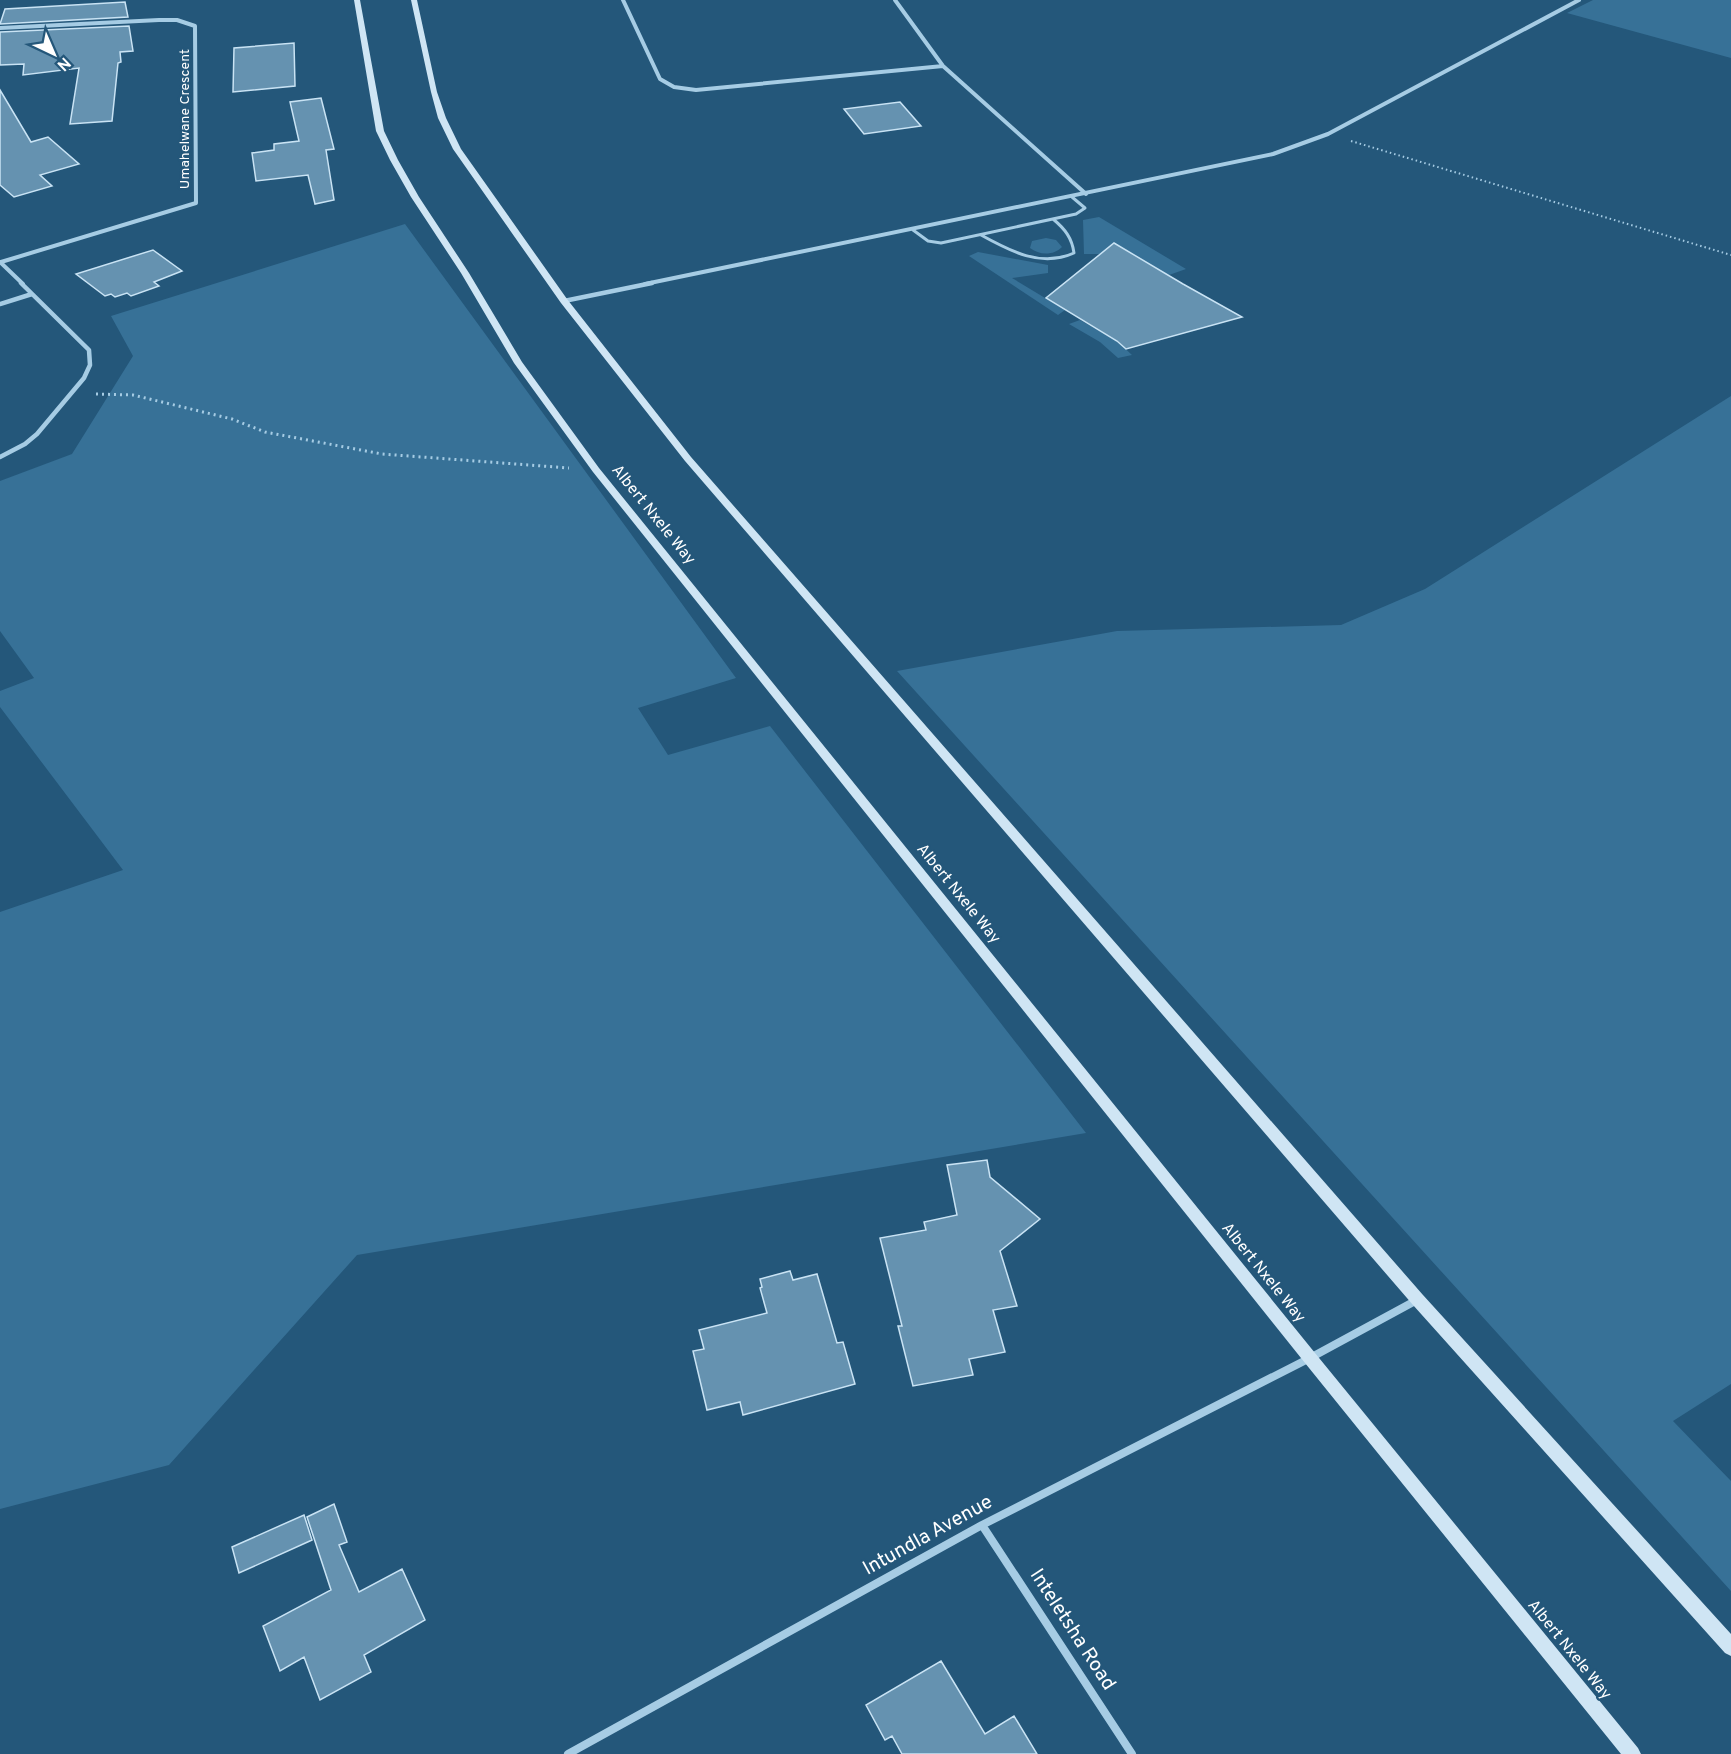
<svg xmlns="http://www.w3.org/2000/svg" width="1731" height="1754" viewBox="0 0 1731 1754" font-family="Overpass,sans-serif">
  <rect width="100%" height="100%" fill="#24577a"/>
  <path fill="#377197" d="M 1593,0 L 1731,0 L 1731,58 L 1567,13 Z
    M 1099,217 L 1186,269 L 1169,275 L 1114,244 L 1100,254 L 1084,254 L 1083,220 Z
    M 405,224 L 736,678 L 638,708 L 668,755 L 770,726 L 1086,1133 L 357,1255 L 169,1465 L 0,1509 L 0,912 L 123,870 L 0,707 L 0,691 L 34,678 L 0,631 L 0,481 L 72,454 L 133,356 L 111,316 Z
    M 1046,238 L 1056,240 L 1062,247 C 1053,256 1039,255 1030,248 L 1032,241 Z
    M 978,252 L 1048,265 L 1048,273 L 1012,278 L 1065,310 L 1058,315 L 969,256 Z
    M 1080,320 L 1117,341 L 1132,355 L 1118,358 L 1100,342 L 1069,324 Z
    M 1731,396 L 1731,1384 L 1673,1421 L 1731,1481 L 1731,1591 L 897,671 L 1117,631 L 1341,625 L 1425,589 Z"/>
  <path fill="#6592b0" stroke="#c9e3f4" stroke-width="1.5" d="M 125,2 L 128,17 L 0,24 L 5,9 Z
    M 129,26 L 133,51 L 120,52 L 121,62 L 118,63 L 112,121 L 70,124 L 79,68 L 23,75 L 24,64 L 0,65 L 0,32 Z
    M 294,43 L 295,86 L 233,92 L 234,48 Z
    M 0,90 L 31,142 L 48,137 L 79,164 L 40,175 L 52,186 L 14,197 L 0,185 Z
    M 321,98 L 334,149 L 326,150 L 334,200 L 315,204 L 308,175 L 256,181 L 252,153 L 274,150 L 274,144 L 299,141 L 290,102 Z
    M 900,102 L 921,126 L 864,134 L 844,109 Z
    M 1114,243 L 1183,284 L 1242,317 L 1126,349 L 1117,341 L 1046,298 Z
    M 153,250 L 182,271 L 154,282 L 159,286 L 131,296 L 127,293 L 115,297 L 111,294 L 105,296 L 76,274 Z
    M 987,1160 L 990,1177 L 1040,1219 L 1000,1251 L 1017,1306 L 993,1310 L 1005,1352 L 969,1359 L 973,1375 L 913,1386 L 898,1326 L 902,1326 L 880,1238 L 926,1230 L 924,1222 L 957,1215 L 947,1165 Z
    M 790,1271 L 793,1280 L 817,1274 L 837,1343 L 843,1342 L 855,1384 L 743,1415 L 740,1402 L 707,1410 L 693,1351 L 704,1349 L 699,1330 L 767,1313 L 760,1288 L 762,1287 L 760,1279 Z
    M 334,1504 L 347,1542 L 339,1545 L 359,1592 L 402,1569 L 425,1620 L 364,1655 L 371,1672 L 320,1700 L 304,1657 L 280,1671 L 263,1626 L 331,1590 L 307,1517 Z
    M 304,1515 L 312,1540 L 239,1573 L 232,1547 Z
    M 941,1661 L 985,1734 L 1014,1716 L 1037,1754 L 902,1754 L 892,1736 L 885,1740 L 866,1705 Z"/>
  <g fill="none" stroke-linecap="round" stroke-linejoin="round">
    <path stroke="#a6cce4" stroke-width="2" stroke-dasharray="1.5 3" stroke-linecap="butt" d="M 1351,141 L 1731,255"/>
    <path stroke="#a6cce4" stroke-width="3" stroke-dasharray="2 4" stroke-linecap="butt" d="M 96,394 L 133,395 L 232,419 L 265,432 L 382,454 L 569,468"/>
    <path stroke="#a6cce4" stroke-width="3" d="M 913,230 L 928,241 L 941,243 L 1076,214 L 1085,208 L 1072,197
      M 981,235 C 1010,251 1041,268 1074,253 C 1072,238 1065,229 1053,219"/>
    <path stroke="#a6cce4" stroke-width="4" d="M 623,0 L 660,79 L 674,87 L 696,90 L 943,66
      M 895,0 L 943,66 L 1086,194
      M 0,28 L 159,20 L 177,20 L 195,26 L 196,203 L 1,262
      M 0,262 L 23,284
      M 645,284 L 1273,154 L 1328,134 L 1579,0"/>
    <path stroke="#a6cce4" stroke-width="4.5" d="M 564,301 L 652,283
      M 0,304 L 32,294
      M 0,457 L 25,444 L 37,434 L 84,378 L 90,365 L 89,350 L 21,283"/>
    <path stroke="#a6cce4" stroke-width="8" d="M 982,1525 L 1132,1754
      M 568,1754 L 982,1525 L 1310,1358 L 1417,1300"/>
    <path fill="#cfe5f4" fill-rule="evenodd" d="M 354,0 L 360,0 L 384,131 L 398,160 L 419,197 L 469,273 L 522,362 L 599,468 L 1315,1353 L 1638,1748 L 1641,1754 L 1621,1754 L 1305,1363 L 593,472 L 514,363 L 461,273 L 411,197 L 390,160 L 376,131 Z
      M 411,0 L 417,0 L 437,92 L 446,118 L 461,149 L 567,299 L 691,457 L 1423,1295 L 1731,1634 L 1731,1656 L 1725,1653 L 1413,1305 L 685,461 L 561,303 L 453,149 L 438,118 L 431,92 Z"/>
  </g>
  <g text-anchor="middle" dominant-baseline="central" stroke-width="4.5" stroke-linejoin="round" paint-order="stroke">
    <g font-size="14" fill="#fff" stroke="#24577a">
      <text transform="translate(185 119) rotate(-90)">Umahelwane Crescent</text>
    </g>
    <g font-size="16" fill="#fff" stroke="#24577a">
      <text transform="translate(653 515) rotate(51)">Albert Nxele Way</text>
      <text transform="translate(958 894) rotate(51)">Albert Nxele Way</text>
      <text transform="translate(1263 1273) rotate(51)">Albert Nxele Way</text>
      <text transform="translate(1569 1650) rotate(51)">Albert Nxele Way</text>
    </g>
    <g font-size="20" fill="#fff" stroke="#24577a">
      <text transform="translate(928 1536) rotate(-29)">Intundla Avenue</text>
      <text transform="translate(1072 1630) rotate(57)">Inteletsha Road</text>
    </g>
  </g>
  <g transform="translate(54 54) rotate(136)" stroke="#24577a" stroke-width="4.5" paint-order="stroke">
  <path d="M0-4.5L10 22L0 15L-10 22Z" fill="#ffffff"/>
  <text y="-9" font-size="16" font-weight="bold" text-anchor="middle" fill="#ffffff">N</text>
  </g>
</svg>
